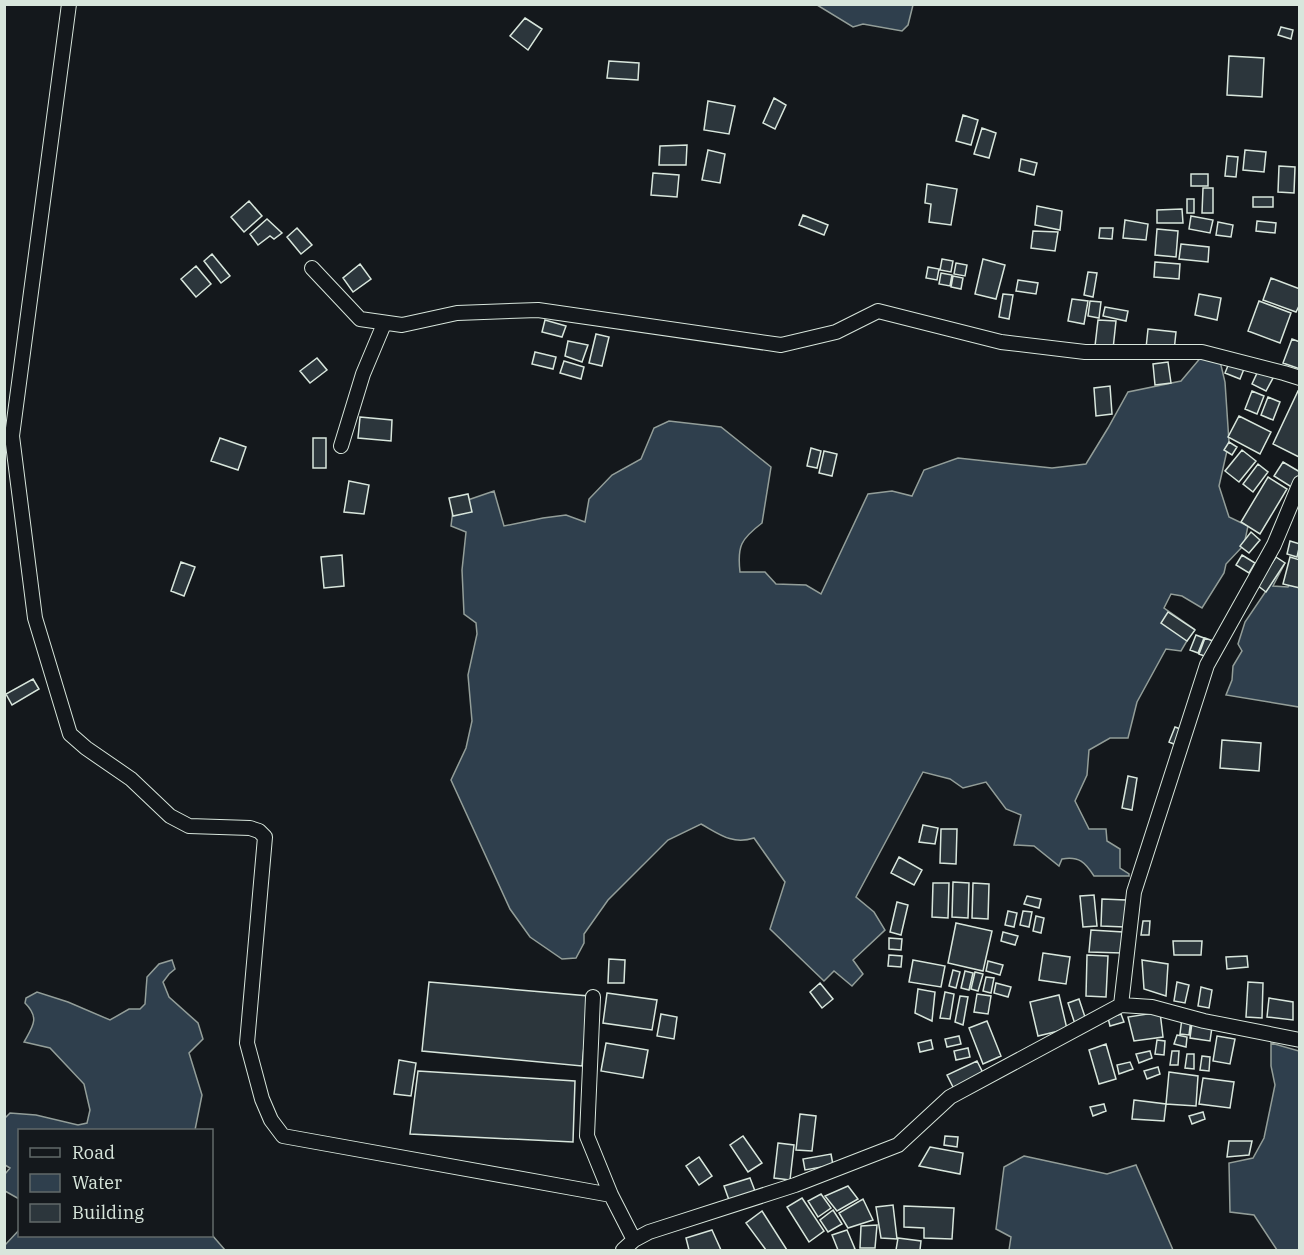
<svg xmlns="http://www.w3.org/2000/svg" width="1304" height="1255" viewBox="0 0 1304 1255" font-family="'IBM Plex Serif',serif">
  <rect width="100%" height="100%" fill="#14181c"/>
  <path fill="#2f3f4d" stroke="#939e99" stroke-width="1.5" d="M 817,5 L 913,5 L 908,25 L 902,31 L 863,24 L 853,27 Z
    M 1202,356 L 1220,361 L 1225,382 L 1229,442 L 1219,486 L 1229,517 L 1248,526 L 1244,545 L 1226,564 L 1224,573 L 1202,608 L 1182,596 L 1171,594 L 1164,608 L 1194,629 L 1181,651 L 1166,649 L 1137,702 L 1128,738 L 1110,738 L 1089,750 L 1087,775 L 1075,801 L 1089,829 L 1106,829 L 1107,841 L 1120,849 L 1120,868 L 1129,874 L 1129,876 L 1094,876 C 1085,862 1079,856 1062,859 L 1059,866 L 1034,846 L 1014,845 L 1021,815 L 1006,809 L 986,782 L 963,788 L 950,779 L 923,772 L 856,897 L 874,912 L 885,930 L 853,960 L 863,974 L 852,986 L 834,971 L 824,981 L 770,929 L 785,882 L 754,838 C 732,845 719,834 701,824 L 668,840 L 608,900 L 584,934 L 584,943 L 576,958 L 562,959 L 530,937 L 510,909 L 451,780 L 466,748 L 472,721 L 468,675 L 477,634 L 476,623 L 464,614 L 462,570 L 466,532 L 451,526 L 453,510 L 462,502 L 494,491 L 504,526 L 543,518 L 566,515 L 585,522 L 589,499 L 612,475 L 641,459 L 654,428 L 669,421 L 721,427 L 771,467 L 762,523 C 741,539 737,546 740,572 L 765,572 L 776,584 L 806,585 L 821,594 L 868,494 L 892,491 L 912,496 L 924,470 L 958,458 L 1052,468 L 1086,464 L 1108,428 L 1128,392 L 1181,381 Z
    M 1285,563 L 1273,586 L 1288,587 L 1297,575 L 1299,576 L 1299,707 L 1226,695 L 1232,680 L 1233,666 L 1242,651 L 1238,644 L 1245,622 Z
    M 172,960 L 175,969 L 169,974 L 163,982 L 169,997 L 198,1023 L 203,1039 L 189,1053 L 202,1095 L 195,1130 L 20,1130 L 19,1199 L 5,1191 L 5,1174 L 10,1168 L 5,1165 L 5,1118 L 10,1113 L 36,1115 L 78,1125 L 87,1123 L 90,1110 L 84,1084 L 50,1048 L 24,1042 C 33,1026 40,1018 25,1003 L 26,998 L 37,992 L 68,1002 L 110,1020 L 129,1009 L 140,1009 L 145,1004 L 147,977 L 159,964 Z
    M 1271,1043 L 1299,1051 L 1299,1250 L 1277,1250 L 1254,1215 L 1230,1212 L 1229,1163 L 1253,1158 L 1264,1138 L 1275,1085 L 1271,1066 Z
    M 1024,1156 L 1107,1174 L 1136,1165 L 1173,1250 L 1009,1250 L 1011,1237 L 996,1229 L 1004,1167 Z
    M 19,1230 L 20,1236 L 212,1235 L 225,1250 L 5,1250 L 5,1245 Z"/>
  <path fill="#2c363c" stroke="#d8e6dc" stroke-width="1.5" d="M 525,18 L 542,29 L 528,50 L 510,36 Z
    M 1281,27 L 1293,30 L 1291,39 L 1278,35 Z
    M 1229,56 L 1264,58 L 1262,97 L 1227,95 Z
    M 609,61 L 639,63 L 638,80 L 607,78 Z
    M 774,98 L 786,105 L 775,129 L 763,123 Z
    M 708,101 L 735,106 L 729,134 L 704,130 Z
    M 963,115 L 978,120 L 971,145 L 956,141 Z
    M 982,128 L 996,133 L 989,158 L 974,154 Z
    M 687,145 L 686,165 L 659,165 L 660,146 Z
    M 708,150 L 725,154 L 720,183 L 702,180 Z
    M 1245,150 L 1266,152 L 1264,172 L 1243,170 Z
    M 1227,156 L 1238,157 L 1236,177 L 1225,176 Z
    M 1021,159 L 1037,163 L 1034,175 L 1019,171 Z
    M 1279,166 L 1295,167 L 1294,193 L 1278,192 Z
    M 653,173 L 679,175 L 677,197 L 651,195 Z
    M 1191,174 L 1208,174 L 1208,186 L 1191,186 Z
    M 927,184 L 957,189 L 951,225 L 929,222 L 931,204 L 925,203 Z
    M 1203,188 L 1213,188 L 1213,213 L 1202,213 Z
    M 1253,197 L 1273,197 L 1273,207 L 1253,207 Z
    M 1187,199 L 1194,199 L 1194,213 L 1187,213 Z
    M 249,201 L 262,216 L 244,232 L 231,217 Z
    M 1037,206 L 1062,211 L 1060,230 L 1035,225 Z
    M 1182,209 L 1183,223 L 1157,223 L 1157,210 Z
    M 803,215 L 828,225 L 824,235 L 799,225 Z
    M 1191,216 L 1213,220 L 1210,233 L 1189,229 Z
    M 267,219 L 282,233 L 274,239 L 270,236 L 258,245 L 250,234 Z
    M 1125,220 L 1148,224 L 1146,240 L 1123,238 Z
    M 1257,221 L 1276,223 L 1275,233 L 1256,231 Z
    M 1218,222 L 1233,225 L 1231,237 L 1216,235 Z
    M 297,228 L 312,245 L 301,254 L 287,237 Z
    M 1100,228 L 1113,228 L 1112,239 L 1099,238 Z
    M 1157,229 L 1178,231 L 1176,257 L 1155,255 Z
    M 1033,231 L 1058,232 L 1055,251 L 1031,248 Z
    M 1181,244 L 1209,247 L 1208,262 L 1179,259 Z
    M 212,254 L 230,276 L 221,283 L 204,261 Z
    M 942,259 L 953,261 L 951,272 L 940,270 Z
    M 983,259 L 1005,265 L 996,299 L 975,294 Z
    M 1155,262 L 1180,264 L 1179,279 L 1154,277 Z
    M 956,263 L 967,265 L 965,276 L 954,274 Z
    M 360,264 L 371,279 L 353,292 L 343,278 Z
    M 196,266 L 211,284 L 196,297 L 181,279 Z
    M 928,267 L 939,269 L 937,280 L 926,278 Z
    M 1088,272 L 1097,273 L 1093,297 L 1084,295 Z
    M 941,273 L 952,275 L 950,286 L 939,284 Z
    M 953,276 L 963,278 L 961,289 L 951,287 Z
    M 1271,278 L 1300,289 L 1300,304 L 1296,312 L 1263,300 Z
    M 1018,280 L 1038,283 L 1036,294 L 1016,291 Z
    M 1003,294 L 1013,295 L 1009,319 L 999,317 Z
    M 1199,294 L 1221,298 L 1217,320 L 1195,315 Z
    M 1072,299 L 1088,301 L 1084,324 L 1068,321 Z
    M 1090,301 L 1101,302 L 1099,318 L 1088,316 Z
    M 1259,301 L 1291,313 L 1280,343 L 1248,331 Z
    M 1105,307 L 1128,311 L 1126,321 L 1103,316 Z
    M 545,320 L 566,326 L 562,337 L 542,332 Z
    M 1098,320 L 1116,321 L 1113,349 L 1095,346 Z
    M 1148,329 L 1176,332 L 1174,351 L 1146,348 Z
    M 596,334 L 609,337 L 602,366 L 589,363 Z
    M 1292,339 L 1300,342 L 1300,369 L 1283,363 Z
    M 568,341 L 588,345 L 582,362 L 565,356 Z
    M 535,352 L 556,357 L 553,369 L 532,364 Z
    M 317,358 L 327,370 L 310,383 L 300,371 Z
    M 564,361 L 584,367 L 581,379 L 560,373 Z
    M 1168,362 L 1171,383 L 1155,385 L 1153,364 Z
    M 1229,363 L 1244,369 L 1240,379 L 1225,373 Z
    M 1258,371 L 1273,378 L 1266,391 L 1252,384 Z
    M 1110,386 L 1112,414 L 1096,416 L 1094,388 Z
    M 1252,391 L 1264,396 L 1257,414 L 1245,409 Z
    M 1298,391 L 1300,392 L 1299,457 L 1273,444 Z
    M 1268,397 L 1280,402 L 1273,420 L 1261,415 Z
    M 1239,416 L 1271,432 L 1260,454 L 1228,437 Z
    M 360,417 L 392,420 L 391,441 L 358,438 Z
    M 220,438 L 246,447 L 238,470 L 211,461 Z
    M 313,438 L 326,438 L 326,468 L 313,468 Z
    M 1229,442 L 1237,447 L 1232,455 L 1224,450 Z
    M 811,448 L 821,451 L 817,468 L 807,466 Z
    M 1242,450 L 1256,461 L 1239,482 L 1225,471 Z
    M 824,451 L 837,454 L 832,476 L 819,473 Z
    M 1283,462 L 1300,472 L 1300,479 L 1293,488 L 1274,476 Z
    M 1258,464 L 1268,472 L 1253,492 L 1243,484 Z
    M 1268,477 L 1287,489 L 1260,534 L 1241,522 Z
    M 349,481 L 369,485 L 364,514 L 344,512 Z
    M 468,494 L 472,512 L 453,516 L 449,498 Z
    M 1251,532 L 1260,540 L 1249,553 L 1240,546 Z
    M 1290,541 L 1300,544 L 1297,557 L 1287,554 Z
    M 342,555 L 344,586 L 324,588 L 321,557 Z
    M 1242,555 L 1255,563 L 1249,573 L 1236,565 Z
    M 1276,557 L 1285,563 L 1266,592 L 1257,585 Z
    M 1290,557 L 1300,560 L 1300,588 L 1283,584 Z
    M 181,562 L 195,567 L 184,596 L 171,591 Z
    M 1168,612 L 1195,630 L 1187,641 L 1161,623 Z
    M 1196,635 L 1204,638 L 1198,653 L 1190,650 Z
    M 1205,638 L 1213,641 L 1207,657 L 1199,654 Z
    M 33,679 L 39,689 L 12,705 L 6,694 Z
    M 1175,727 L 1183,730 L 1176,745 L 1169,742 Z
    M 1222,740 L 1261,743 L 1259,771 L 1220,768 Z
    M 1128,776 L 1137,778 L 1132,810 L 1122,808 Z
    M 923,825 L 938,828 L 935,844 L 919,842 Z
    M 941,829 L 957,829 L 956,864 L 940,863 Z
    M 899,857 L 922,870 L 914,885 L 891,873 Z
    M 953,882 L 969,883 L 968,918 L 952,917 Z
    M 933,883 L 949,883 L 948,918 L 932,917 Z
    M 973,883 L 989,884 L 988,919 L 972,918 Z
    M 1094,895 L 1097,926 L 1083,927 L 1080,896 Z
    M 1027,896 L 1041,899 L 1039,908 L 1024,904 Z
    M 1102,899 L 1126,900 L 1125,927 L 1101,926 Z
    M 897,902 L 908,905 L 901,935 L 890,932 Z
    M 1008,911 L 1017,913 L 1014,927 L 1005,925 Z
    M 1023,911 L 1032,912 L 1029,927 L 1020,925 Z
    M 1036,916 L 1044,918 L 1041,933 L 1033,931 Z
    M 1143,921 L 1150,921 L 1149,935 L 1141,935 Z
    M 956,923 L 992,931 L 983,971 L 948,963 Z
    M 1091,930 L 1123,932 L 1122,953 L 1089,952 Z
    M 1003,932 L 1018,936 L 1015,945 L 1001,941 Z
    M 889,938 L 902,939 L 901,950 L 889,949 Z
    M 1173,941 L 1202,941 L 1201,955 L 1174,955 Z
    M 1043,953 L 1070,957 L 1066,984 L 1039,980 Z
    M 889,955 L 902,956 L 901,967 L 888,966 Z
    M 1087,955 L 1108,956 L 1106,997 L 1086,996 Z
    M 1247,956 L 1248,967 L 1227,969 L 1226,957 Z
    M 609,959 L 625,960 L 624,983 L 608,983 Z
    M 913,960 L 945,966 L 941,987 L 909,982 Z
    M 1142,960 L 1168,964 L 1166,996 L 1144,989 Z
    M 988,961 L 1003,965 L 1000,975 L 986,971 Z
    M 953,970 L 960,972 L 956,988 L 949,986 Z
    M 965,971 L 973,973 L 969,990 L 961,988 Z
    M 975,972 L 983,974 L 978,991 L 971,989 Z
    M 986,977 L 994,978 L 991,993 L 983,991 Z
    M 429,982 L 589,996 L 582,1066 L 422,1051 Z
    M 1177,982 L 1189,985 L 1185,1003 L 1174,1001 Z
    M 1248,982 L 1263,983 L 1262,1018 L 1246,1017 Z
    M 820,983 L 833,999 L 822,1008 L 810,992 Z
    M 996,983 L 1011,987 L 1008,997 L 994,993 Z
    M 1201,987 L 1212,990 L 1209,1008 L 1198,1006 Z
    M 918,989 L 935,992 L 932,1021 L 915,1013 Z
    M 945,992 L 954,994 L 950,1019 L 940,1018 Z
    M 607,993 L 657,1000 L 652,1030 L 603,1023 Z
    M 977,994 L 991,996 L 988,1014 L 974,1012 Z
    M 1059,995 L 1067,1029 L 1038,1036 L 1030,1002 Z
    M 960,996 L 968,997 L 963,1025 L 955,1022 Z
    M 1269,998 L 1293,1002 L 1293,1020 L 1267,1017 Z
    M 1079,999 L 1086,1020 L 1075,1024 L 1068,1003 Z
    M 1160,1012 L 1163,1037 L 1134,1041 L 1128,1017 Z
    M 661,1014 L 677,1017 L 674,1039 L 657,1036 Z
    M 1121,1014 L 1124,1022 L 1110,1026 L 1108,1018 Z
    M 1182,1018 L 1191,1019 L 1189,1035 L 1180,1034 Z
    M 987,1021 L 1001,1056 L 983,1064 L 969,1028 Z
    M 1192,1023 L 1212,1027 L 1210,1041 L 1190,1038 Z
    M 1177,1035 L 1187,1037 L 1186,1047 L 1174,1044 Z
    M 959,1036 L 961,1044 L 947,1047 L 945,1039 Z
    M 1217,1036 L 1235,1039 L 1230,1064 L 1213,1061 Z
    M 931,1040 L 933,1049 L 920,1052 L 918,1043 Z
    M 1157,1040 L 1165,1041 L 1164,1055 L 1155,1054 Z
    M 606,1043 L 648,1050 L 643,1078 L 601,1071 Z
    M 1106,1044 L 1116,1079 L 1099,1084 L 1089,1050 Z
    M 968,1048 L 970,1057 L 956,1060 L 954,1051 Z
    M 1150,1051 L 1152,1058 L 1139,1063 L 1136,1054 Z
    M 1172,1051 L 1179,1051 L 1178,1065 L 1170,1065 Z
    M 1187,1054 L 1194,1054 L 1194,1069 L 1185,1068 Z
    M 1202,1056 L 1210,1057 L 1209,1071 L 1200,1070 Z
    M 399,1060 L 416,1063 L 411,1096 L 394,1094 Z
    M 977,1061 L 984,1075 L 954,1089 L 947,1075 Z
    M 1130,1062 L 1133,1069 L 1119,1074 L 1117,1065 Z
    M 1158,1067 L 1160,1074 L 1147,1079 L 1144,1071 Z
    M 418,1071 L 575,1081 L 573,1142 L 410,1134 Z
    M 1169,1072 L 1198,1076 L 1196,1106 L 1166,1104 Z
    M 1203,1078 L 1234,1082 L 1230,1108 L 1199,1104 Z
    M 1134,1100 L 1166,1104 L 1164,1121 L 1132,1119 Z
    M 1104,1104 L 1106,1111 L 1093,1116 L 1090,1107 Z
    M 1203,1112 L 1205,1119 L 1192,1124 L 1189,1116 Z
    M 800,1114 L 816,1116 L 812,1151 L 796,1150 Z
    M 743,1136 L 762,1163 L 748,1172 L 730,1145 Z
    M 945,1136 L 958,1137 L 957,1147 L 944,1145 Z
    M 1229,1141 L 1252,1141 L 1249,1155 L 1227,1157 Z
    M 778,1143 L 794,1145 L 790,1180 L 774,1178 Z
    M 930,1147 L 963,1153 L 960,1174 L 919,1166 Z
    M 831,1154 L 833,1165 L 805,1170 L 803,1159 Z
    M 699,1157 L 712,1176 L 699,1185 L 686,1166 Z
    M 750,1178 L 755,1191 L 729,1200 L 724,1186 Z
    M 848,1186 L 858,1199 L 837,1211 L 825,1196 Z
    M 821,1194 L 831,1208 L 818,1217 L 808,1201 Z
    M 802,1198 L 824,1231 L 809,1242 L 787,1207 Z
    M 863,1199 L 873,1220 L 848,1228 L 839,1213 Z
    M 893,1205 L 897,1239 L 881,1238 L 876,1207 Z
    M 904,1206 L 954,1208 L 952,1239 L 924,1238 L 924,1228 L 904,1227 Z
    M 833,1210 L 842,1224 L 828,1232 L 820,1220 Z
    M 762,1211 L 787,1250 L 766,1250 L 746,1223 Z
    M 877,1225 L 875,1248 L 860,1248 L 861,1226 Z
    M 712,1230 L 721,1250 L 689,1250 L 686,1238 Z
    M 847,1230 L 855,1249 L 853,1250 L 838,1250 L 832,1235 Z
    M 898,1238 L 921,1241 L 920,1250 L 896,1250 Z"/>
  <g fill="none" stroke-linecap="round" stroke-linejoin="round">
    <defs>
      <path id="street" d="M 69,4 L 12,436 L 35,618 L 70,734 L 86,748 L 131,779 L 170,816 L 189,826 L 250,828 L 259,831 L 265,837 L 247,1043 L 262,1099 L 271,1120 L 283,1136 L 611,1195
        M 312,268 L 360,319 L 402,325 L 457,313 L 538,310 L 781,345 L 836,332 L 878,311 L 1001,342 L 1085,352 L 1202,352 L 1284,373 L 1300,378
        M 341,446 L 363,374 L 384,324
        M 593,997 L 587,1136 L 611,1195 L 634,1240
        M 1121,1005 L 1134,892 L 1207,665 L 1274,545 L 1300,483
        M 623,1250 L 634,1240 L 649,1232 L 795,1185 L 898,1145 L 950,1097 L 1121,1005 L 1152,1007 L 1204,1021 L 1300,1040"/>
    </defs>
    <use href="#street" stroke="#d8e6dc" stroke-width="16"/>
    <use href="#street" stroke="#14181c" stroke-width="14"/>
  </g>
  <rect width="1304" height="1255" fill="none" stroke="#d8e6dc" stroke-width="12"/>
  <rect x="18" y="1129" width="195" height="108" fill="#14181c" stroke="#626a69" stroke-width="1.5"/>
  <rect x="30" y="1148" width="30" height="9" fill="#14181c" stroke="#626a69" stroke-width="1.5"/>
  <text x="72" y="1159" font-size="18" fill="#d8e6dc">Road</text>
  <rect x="30" y="1174" width="30" height="18" fill="#2f3f4d" stroke="#626a69" stroke-width="1.5"/>
  <text x="72" y="1189" font-size="18" fill="#d8e6dc">Water</text>
  <rect x="30" y="1204" width="30" height="18" fill="#2c363c" stroke="#626a69" stroke-width="1.5"/>
  <text x="72" y="1219" font-size="18" fill="#d8e6dc">Building</text>
</svg>
